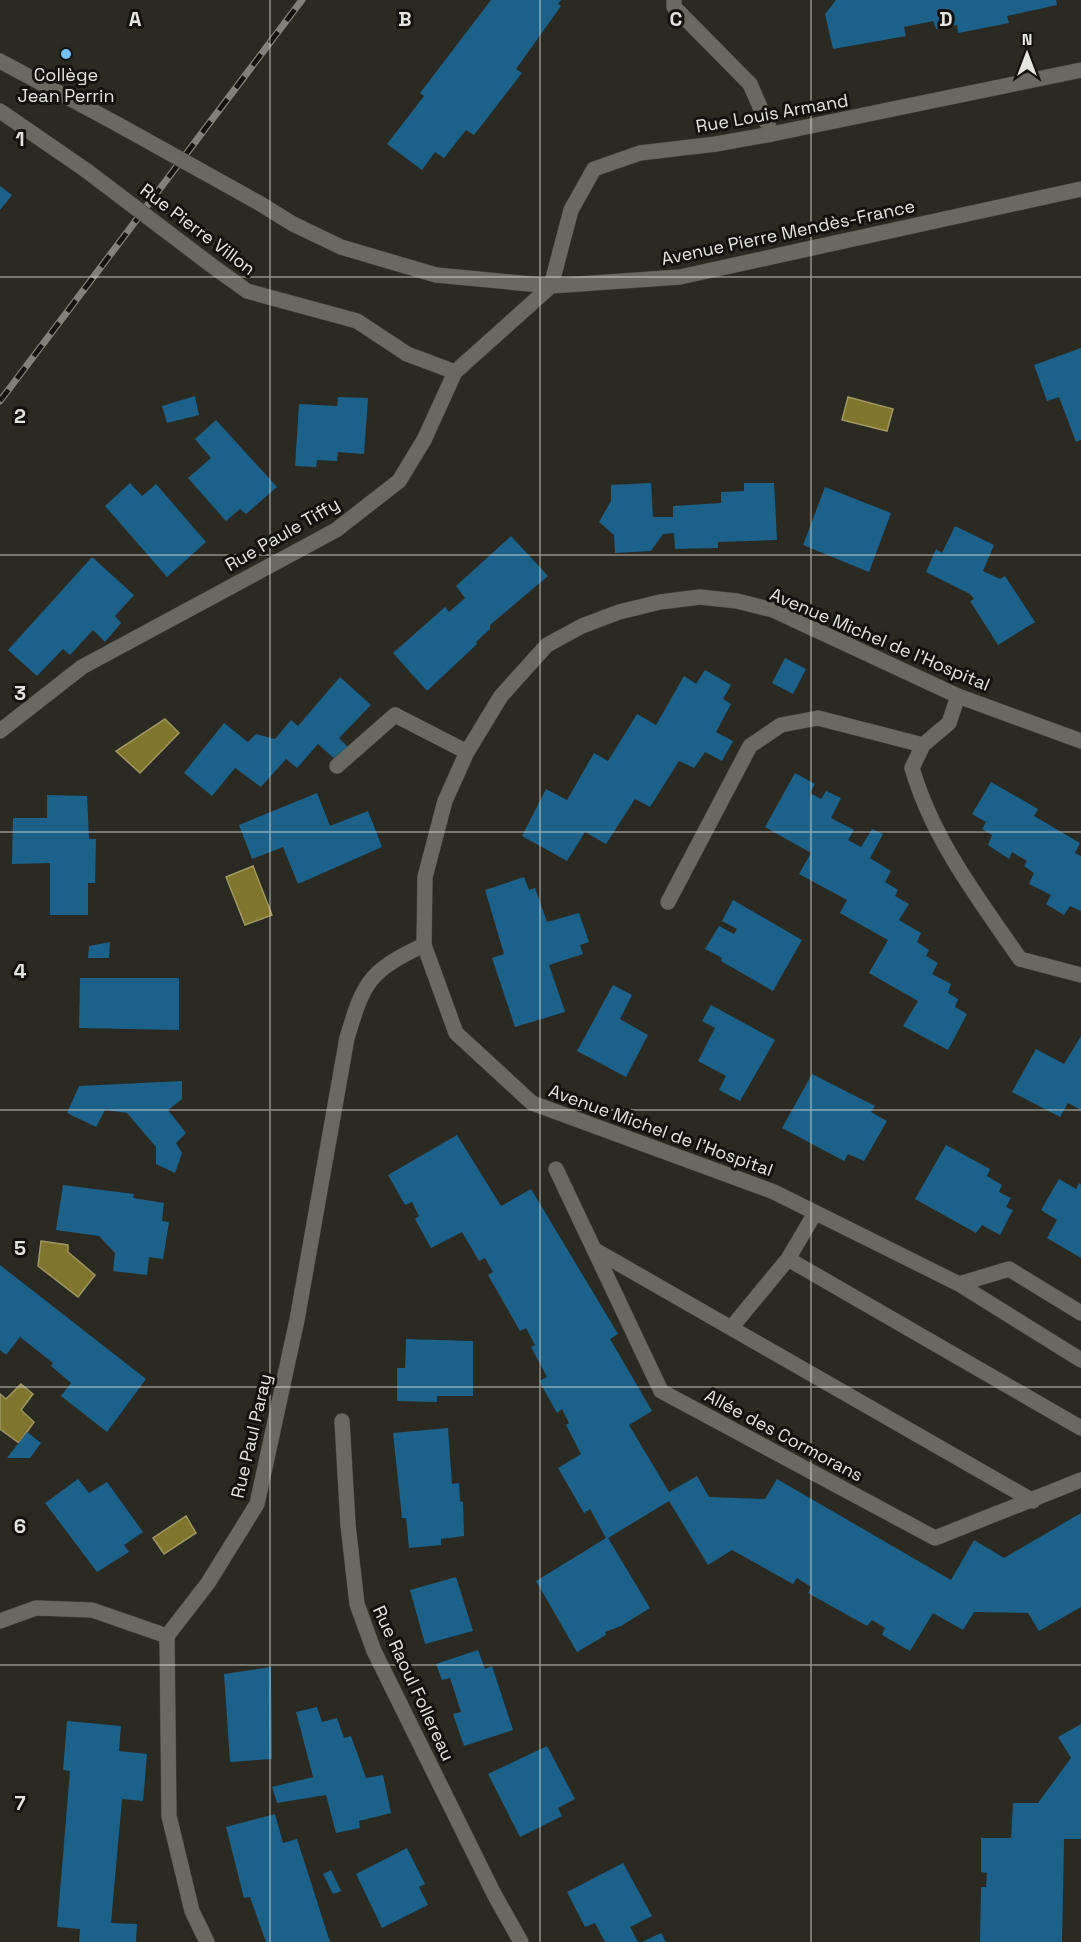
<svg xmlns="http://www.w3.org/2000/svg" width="1081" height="1942" viewBox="0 0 1081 1942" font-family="'Space Grotesk',sans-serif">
  <rect width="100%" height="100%" fill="#2b2a22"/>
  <path fill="#80752c" stroke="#9e9762" stroke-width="1.5" d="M 848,397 L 893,409 L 887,431 L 842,420 Z
    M 165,719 L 179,733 L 140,773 L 116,751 Z
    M 253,866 L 272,915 L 245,925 L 226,877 Z
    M 41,1241 L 68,1245 L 68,1252 L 95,1275 L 78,1297 L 38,1266 Z
    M 21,1384 L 33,1394 L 21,1410 L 34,1422 L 19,1443 L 0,1429 L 0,1394 L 6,1399 Z
    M 186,1516 L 196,1533 L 164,1554 L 153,1538 Z"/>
  <path fill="#1b618a" d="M 491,0 L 561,0 L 558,4 L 561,6 L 516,69 L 522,73 L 474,135 L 466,130 L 444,158 L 435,152 L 422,170 L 387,144 L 424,96 L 420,93 Z
    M 836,0 L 1056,0 L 1057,5 L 1007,16 L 1009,23 L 958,33 L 957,25 L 936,29 L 933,21 L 904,27 L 906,36 L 833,49 L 825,14 Z
    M 0,186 L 12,195 L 0,210 Z
    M 1081,348 L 1081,440 L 1076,442 L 1059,397 L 1047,401 L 1034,365 Z
    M 195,396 L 199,415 L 167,423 L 162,406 Z
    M 338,397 L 368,398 L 364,454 L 338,452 L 337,461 L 317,460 L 316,467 L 295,466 L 299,404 L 337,406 Z
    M 216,420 L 277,487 L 246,514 L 240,509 L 226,521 L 188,478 L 211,458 L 195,439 Z
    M 130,483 L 142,496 L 156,484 L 206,542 L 167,577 L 105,506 Z
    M 651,483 L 653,517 L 673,517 L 673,506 L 721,503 L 721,492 L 744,491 L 744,483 L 774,483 L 777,540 L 718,542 L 718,548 L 675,549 L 674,533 L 663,534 L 651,551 L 615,553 L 614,535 L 599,522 L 611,501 L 611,485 Z
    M 825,487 L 891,513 L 869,572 L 803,545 Z
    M 955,526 L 994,545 L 983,571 L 1000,579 L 1005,576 L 1035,622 L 998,645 L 970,601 L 974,599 L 970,594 L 926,572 L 936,549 L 942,553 Z
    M 511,536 L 548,576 L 490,625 L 490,629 L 476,642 L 477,644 L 427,691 L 393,653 L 445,607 L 449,612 L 465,598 L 456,586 Z
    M 92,557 L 134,595 L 115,616 L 121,623 L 105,642 L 93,630 L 70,655 L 63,649 L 37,676 L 8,650 Z
    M 785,658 L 806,669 L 793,694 L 772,683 Z
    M 705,670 L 731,685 L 723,699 L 731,704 L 716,732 L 733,741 L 722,761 L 705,752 L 694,768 L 679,761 L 650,807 L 635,799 L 606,844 L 585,832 L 567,861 L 522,836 L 546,789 L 567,800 L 594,753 L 608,761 L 637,714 L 656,725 L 684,676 L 696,684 Z
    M 340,677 L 371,705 L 339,738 L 349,748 L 337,761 L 318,744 L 297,768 L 286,759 L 261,787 L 235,768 L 212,796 L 184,773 L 224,723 L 248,742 L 256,734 L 275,739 L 291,720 L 298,726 Z
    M 795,773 L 815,784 L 810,793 L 821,799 L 826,791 L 841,798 L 831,818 L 854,830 L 848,840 L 861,847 L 872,829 L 883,834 L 870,858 L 891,871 L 885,882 L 898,890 L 895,896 L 909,904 L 899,920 L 921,933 L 917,942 L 929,950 L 926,956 L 938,963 L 932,974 L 951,984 L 948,993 L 958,999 L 955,1007 L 967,1014 L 948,1050 L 903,1026 L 918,1001 L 869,973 L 888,940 L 840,913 L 847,900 L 799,874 L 811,853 L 765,827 Z
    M 991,782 L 1038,809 L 1034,816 L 1080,843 L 1075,853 L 1081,856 L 1081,911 L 1070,906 L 1064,915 L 1046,904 L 1051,895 L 1029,884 L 1034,873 L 1024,866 L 1027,861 L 1012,852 L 1009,859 L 988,845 L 992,835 L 982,829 L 986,822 L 972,814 Z
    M 317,793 L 330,826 L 368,811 L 382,847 L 298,884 L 283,847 L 252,859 L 239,825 Z
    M 47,795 L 87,796 L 89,839 L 96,839 L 95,883 L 88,883 L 88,915 L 50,915 L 50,863 L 12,864 L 13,818 L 47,818 Z
    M 524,877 L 529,890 L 535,888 L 547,922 L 579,913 L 589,942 L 580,945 L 583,954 L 549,965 L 565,1012 L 515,1027 L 492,958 L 504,954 L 485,890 Z
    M 733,900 L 802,940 L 773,991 L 721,961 L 722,958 L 705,949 L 719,926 L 734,934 L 737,929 L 722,921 Z
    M 110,942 L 109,958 L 88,958 L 89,946 Z
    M 80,978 L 179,978 L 179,1030 L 79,1028 Z
    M 613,985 L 632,995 L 620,1019 L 648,1035 L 626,1077 L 577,1051 Z
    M 711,1005 L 775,1040 L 740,1101 L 719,1090 L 726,1076 L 698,1061 L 715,1028 L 702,1021 Z
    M 1081,1036 L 1081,1110 L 1068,1103 L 1060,1117 L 1012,1092 L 1036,1049 L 1064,1064 Z
    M 812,1074 L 875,1106 L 871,1112 L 887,1121 L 864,1161 L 848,1154 L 844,1161 L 782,1128 Z
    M 182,1081 L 182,1099 L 168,1110 L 186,1133 L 176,1143 L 182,1153 L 175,1173 L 156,1164 L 156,1147 L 127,1113 L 105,1110 L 96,1127 L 67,1113 L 79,1086 Z
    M 457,1135 L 501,1206 L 531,1189 L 618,1334 L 610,1339 L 652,1411 L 629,1425 L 669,1492 L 697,1476 L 709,1497 L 765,1499 L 777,1479 L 951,1580 L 974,1540 L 1004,1558 L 1081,1513 L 1081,1607 L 1039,1631 L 1028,1613 L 974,1612 L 963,1630 L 933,1613 L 910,1651 L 882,1635 L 885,1628 L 872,1620 L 867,1626 L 808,1593 L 811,1587 L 797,1578 L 793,1584 L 732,1550 L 708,1565 L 669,1501 L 608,1538 L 650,1608 L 621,1626 L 605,1632 L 606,1635 L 577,1652 L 536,1581 L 606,1538 L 590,1509 L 584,1513 L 558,1468 L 581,1454 L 566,1425 L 569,1423 L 562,1409 L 557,1413 L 539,1381 L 547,1377 L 531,1347 L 535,1345 L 526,1328 L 520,1331 L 488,1275 L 493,1272 L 485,1258 L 479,1261 L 462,1232 L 431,1248 L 415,1219 L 419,1216 L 412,1202 L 405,1205 L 388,1175 Z
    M 946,1145 L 990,1169 L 987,1176 L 1002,1185 L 999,1192 L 1011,1198 L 1006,1207 L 1013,1210 L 1000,1235 L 982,1225 L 976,1233 L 915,1199 Z
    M 1059,1179 L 1076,1189 L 1079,1183 L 1081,1185 L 1081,1258 L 1047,1238 L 1057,1220 L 1041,1210 Z
    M 63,1185 L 134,1194 L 133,1198 L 164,1203 L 162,1221 L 169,1222 L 163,1259 L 149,1257 L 147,1275 L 113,1271 L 115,1253 L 99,1236 L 56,1230 Z
    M 0,1265 L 146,1379 L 107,1432 L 61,1396 L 71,1383 L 51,1366 L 53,1363 L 20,1337 L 6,1355 L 0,1350 Z
    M 406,1339 L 473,1341 L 473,1396 L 437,1396 L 437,1402 L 397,1401 L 397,1368 L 405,1368 Z
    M 448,1428 L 452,1484 L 459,1483 L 460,1501 L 463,1502 L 464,1536 L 441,1539 L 441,1545 L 409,1548 L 406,1518 L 402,1518 L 393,1433 Z
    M 27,1432 L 41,1443 L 30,1458 L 7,1458 Z
    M 78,1479 L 89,1493 L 107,1482 L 143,1532 L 124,1545 L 129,1552 L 97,1572 L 45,1503 Z
    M 456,1577 L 473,1631 L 425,1644 L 410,1590 Z
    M 478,1650 L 485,1669 L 492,1666 L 513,1730 L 464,1746 L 453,1714 L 461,1712 L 450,1678 L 442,1680 L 436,1664 Z
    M 271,1667 L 272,1759 L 230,1762 L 224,1674 Z
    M 317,1707 L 322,1722 L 337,1718 L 344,1738 L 351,1736 L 366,1778 L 383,1775 L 391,1813 L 359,1821 L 360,1828 L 336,1833 L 326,1795 L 277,1803 L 272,1787 L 313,1777 L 296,1712 Z
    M 67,1721 L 121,1726 L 119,1751 L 147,1754 L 143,1801 L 122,1799 L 111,1923 L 137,1924 L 136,1942 L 79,1942 L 80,1929 L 57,1927 L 70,1771 L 63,1770 Z
    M 1081,1724 L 1081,1839 L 1064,1839 L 1062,1942 L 980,1942 L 981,1887 L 986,1887 L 987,1873 L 981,1872 L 981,1838 L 1011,1838 L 1013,1803 L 1038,1803 L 1071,1758 L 1058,1737 Z
    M 547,1746 L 575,1799 L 558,1808 L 562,1816 L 520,1837 L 488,1774 Z
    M 275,1814 L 283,1843 L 297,1839 L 330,1942 L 266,1942 L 250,1897 L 244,1898 L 226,1827 Z
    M 407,1848 L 425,1884 L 419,1887 L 428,1905 L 382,1928 L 356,1874 Z
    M 623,1863 L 652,1916 L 630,1927 L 638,1942 L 605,1942 L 595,1923 L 585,1927 L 567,1892 Z
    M 331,1870 L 341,1891 L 333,1894 L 323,1874 Z
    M 661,1933 L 666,1942 L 642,1942 Z"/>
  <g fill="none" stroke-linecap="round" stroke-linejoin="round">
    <defs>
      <path id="lane" d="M 556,1169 L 661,1391 L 935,1538 L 1081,1480
        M 595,1250 L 1033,1501
        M 788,1259 L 815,1213
        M 731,1328 L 788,1259 L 1081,1428"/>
      <path id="street" d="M 674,0 L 674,7 L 750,84 L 772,134
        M 0,111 L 87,171
        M 211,265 L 247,291 L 357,321 L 407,354 L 455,372
        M 958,696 L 949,723 L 923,745 L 912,768 C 933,840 978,898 1020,959 L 1081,975
        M 0,731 L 82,667 L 336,530 L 399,481 L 424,440 L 455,372 L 551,286 L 571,210 L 594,169 L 640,153 L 716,144 L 772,134 L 1081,70
        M 1081,741 L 958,696 L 773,610 L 737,601 L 700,597 L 660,602 L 619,612 L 582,626 L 547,645 L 501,696 L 467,752 L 445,801 L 425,877 L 424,945 L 456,1033 L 532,1103 L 774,1192 L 959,1284 L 1081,1360
        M 337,766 L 395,715 L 467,752
        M 668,902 L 750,746 L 781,725 L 818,718 L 923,745
        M 959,1284 L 1009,1269 L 1081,1313
        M 342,1421 L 348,1525 L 357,1604 L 374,1651 L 494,1894 L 521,1942
        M 0,1621 L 36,1608 L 92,1610 L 167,1636
        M 207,1942 L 192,1911 L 169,1816 L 167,1636 L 208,1583 L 257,1504 L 297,1320 L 347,1038 C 364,981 369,971 424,945"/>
      <path id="secondary" d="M 0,61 L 119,125
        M 259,203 L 293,224 L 341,247 L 436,275 L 551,286 L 680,277 L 1081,189"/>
    </defs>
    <use href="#lane" stroke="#45453f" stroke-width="16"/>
    <use href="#street" stroke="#45453f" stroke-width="16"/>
    <use href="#secondary" stroke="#45453f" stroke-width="16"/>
    <use href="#lane" stroke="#6a6961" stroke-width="15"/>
    <use href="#street" stroke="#6a6961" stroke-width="15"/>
    <use href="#secondary" stroke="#6a6961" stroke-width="15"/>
    <defs>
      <path id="rail" d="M 0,401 L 302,0"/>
    </defs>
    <use href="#rail" stroke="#81807a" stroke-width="7"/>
    <use href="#rail" stroke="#13120f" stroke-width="4.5" stroke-dasharray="14" stroke-linecap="butt"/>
    <defs>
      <path id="street-bridge" d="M 87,171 L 211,265"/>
      <path id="secondary-bridge" d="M 119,125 L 259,203"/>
    </defs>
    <use href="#street-bridge" stroke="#45453f" stroke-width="16" stroke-linecap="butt"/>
    <use href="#secondary-bridge" stroke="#45453f" stroke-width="16" stroke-linecap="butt"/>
    <use href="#street-bridge" stroke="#6a6961" stroke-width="15"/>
    <use href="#secondary-bridge" stroke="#6a6961" stroke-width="15"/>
  </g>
  <path fill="none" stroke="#e5e5e0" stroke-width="1.5" stroke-opacity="0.55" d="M 270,0 L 270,1942M 540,0 L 540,1942M 811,0 L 811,1942M 0,277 L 1081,277M 0,555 L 1081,555M 0,832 L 1081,832M 0,1110 L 1081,1110M 0,1387 L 1081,1387M 0,1665 L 1081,1665"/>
  <circle fill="#73c1f6" stroke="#13120f" stroke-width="2" cx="66" cy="54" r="6"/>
  <g text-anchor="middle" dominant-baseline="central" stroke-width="6" stroke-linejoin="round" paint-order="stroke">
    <g font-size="18" fill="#e5e5e0" stroke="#13120f">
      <text x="66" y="74">Collège<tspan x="66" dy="21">Jean Perrin</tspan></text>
    </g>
    <g font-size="18" fill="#e5e5e0" stroke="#13120f">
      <text transform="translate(772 113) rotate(-10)">Rue Louis Armand</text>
      <text transform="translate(198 229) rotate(37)">Rue Pierre Villon</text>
      <text transform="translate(788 232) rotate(-12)">Avenue Pierre Mendès-France</text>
      <text transform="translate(282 534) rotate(-30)">Rue Paule Tiffy</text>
      <text transform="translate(880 639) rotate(23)">Avenue Michel de l'Hospital</text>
      <text transform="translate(661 1130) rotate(20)">Avenue Michel de l'Hospital</text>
      <text transform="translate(784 1435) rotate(28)">Allée des Cormorans</text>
      <text transform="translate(251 1436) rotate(-77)">Rue Paul Paray</text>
      <text transform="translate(414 1683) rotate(65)">Rue Raoul Follereau</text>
    </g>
  </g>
  <g font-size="20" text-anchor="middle" font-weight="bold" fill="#e5e5e0" stroke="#13120f" stroke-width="6" stroke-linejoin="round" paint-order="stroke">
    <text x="135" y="26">A</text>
    <text x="405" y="26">B</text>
    <text x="676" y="26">C</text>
    <text x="946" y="26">D</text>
    <text x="20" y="146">1</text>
    <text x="20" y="423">2</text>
    <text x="20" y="700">3</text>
    <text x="20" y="978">4</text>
    <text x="20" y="1255">5</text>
    <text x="20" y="1533">6</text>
    <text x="20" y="1810">7</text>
  </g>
  <g transform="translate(1027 54)" stroke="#13120f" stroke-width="4.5" paint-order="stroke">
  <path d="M0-4.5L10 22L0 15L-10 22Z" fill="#e5e5e0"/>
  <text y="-9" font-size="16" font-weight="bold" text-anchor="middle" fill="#e5e5e0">N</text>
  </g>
</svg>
